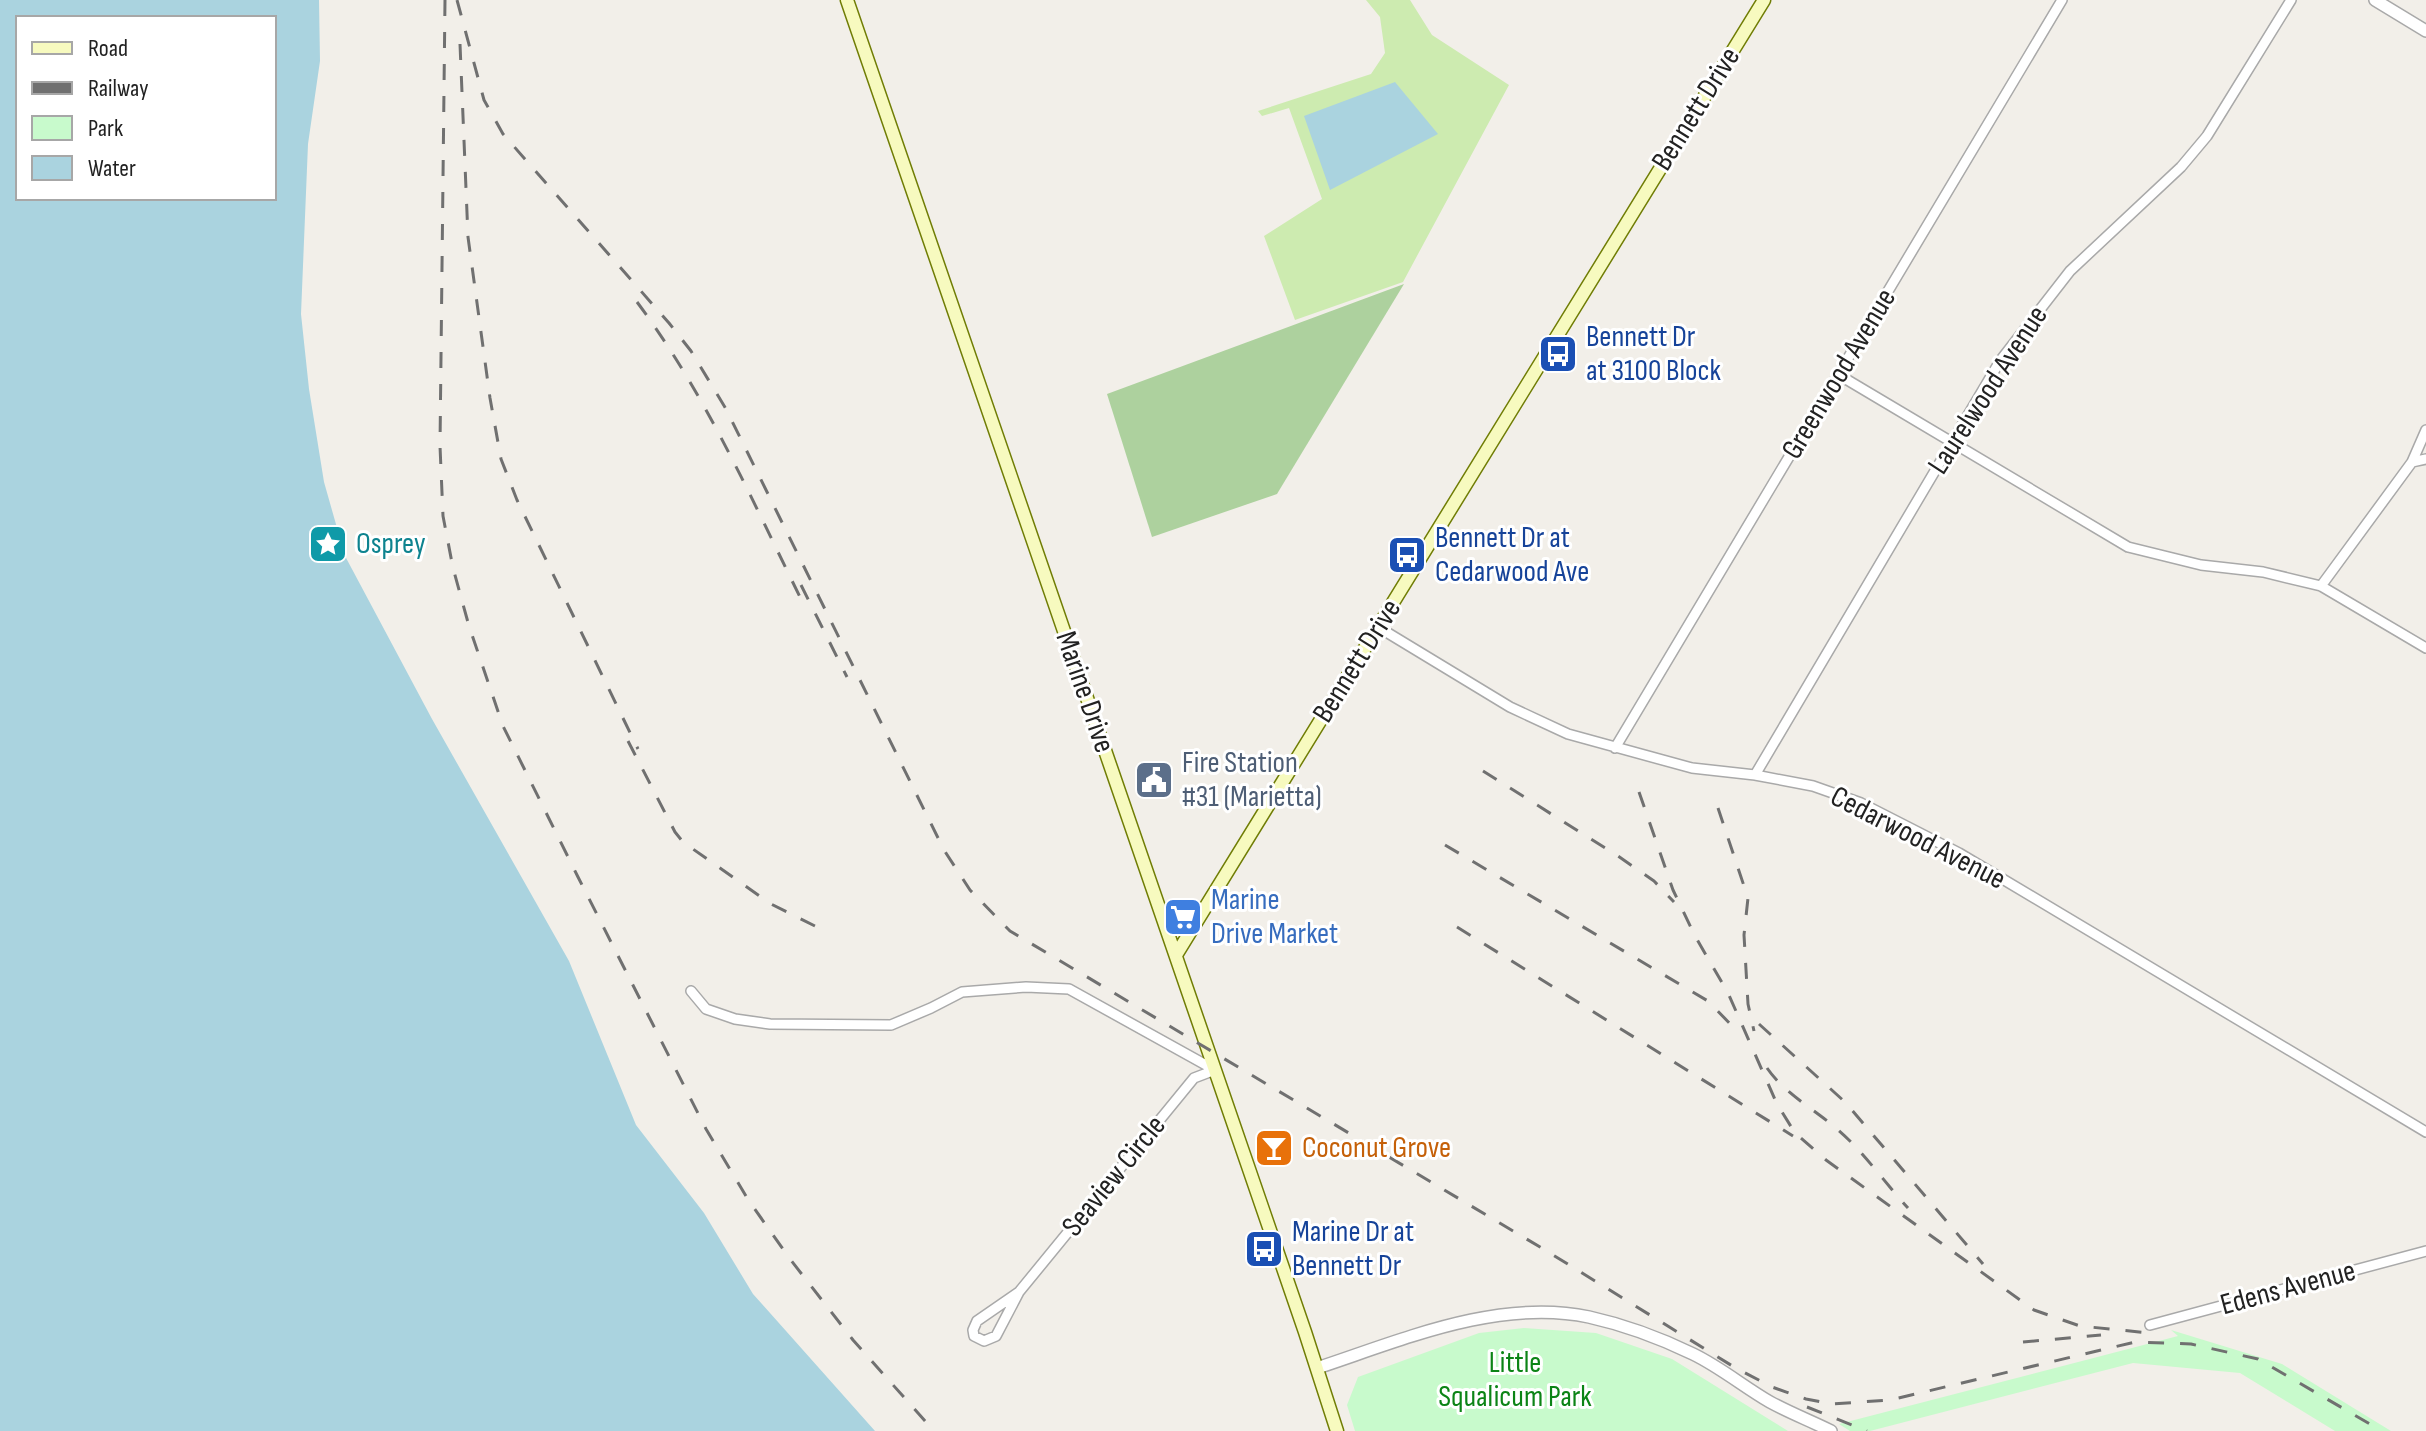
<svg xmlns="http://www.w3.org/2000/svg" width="2426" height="1431" viewBox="0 0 2426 1431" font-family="'Sofia Sans Condensed',sans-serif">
  <rect width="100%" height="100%" fill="#f2efe9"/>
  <path fill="#cdebb0" d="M 1366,0 L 1410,0 L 1432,35 L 1509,85 L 1403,282 L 1295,320 L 1264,236 L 1322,199 L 1289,108 L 1262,116 L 1258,111 L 1371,74 L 1385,53 L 1380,17 Z"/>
  <path fill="#add19e" d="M 1404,284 L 1277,494 L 1152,537 L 1107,394 Z"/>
  <path fill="#c8facc" d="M 1524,1328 L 1596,1333 L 1672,1359 L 1788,1431 L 1355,1431 L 1347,1405 L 1358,1377 L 1479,1333 Z
    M 2171,1330 L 2282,1364 L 2391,1431 L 2335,1431 L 2240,1373 L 2133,1363 L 1870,1431 L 1850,1431 L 1839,1424 L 2178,1336 Z"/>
  <path fill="#aad3df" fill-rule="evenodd" d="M 0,0 L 319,0 L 320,61 L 308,144 L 301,314 L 309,389 L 324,482 L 345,556 L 432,719 L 569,961 L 636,1125 L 704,1213 L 753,1294 L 875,1431 L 0,1431 ZM 274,18 L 274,198 L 18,198 L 18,18 Z
    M 1395,82 L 1438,134 L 1330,190 L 1304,116 Z"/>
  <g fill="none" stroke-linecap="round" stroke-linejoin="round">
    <defs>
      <path id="minor" d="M 1839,375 L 2128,547 L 2201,565 L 2263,572 L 2321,586 L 2426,648
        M 2412,462 L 2426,459
        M 2321,586 L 2412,462 L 2426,430
        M 1378,627 L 1510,707 L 1568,734 L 1692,768 L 1755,775 L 1813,786 L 1861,803 L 1959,853 L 2426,1132
        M 1615,748 L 2062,0
        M 1755,775 L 2000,361 L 2070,271 L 2181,167 L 2207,136 L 2291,0
        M 691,991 L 706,1009 L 735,1019 L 770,1024 L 891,1025 L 931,1008 L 962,992 L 1026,987 L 1069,989 L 1215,1070
        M 1019,1292 L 996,1336 L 984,1341 L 974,1336 L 973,1330 L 977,1321 L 1019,1292 L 1194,1078 L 1215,1070
        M 2150,1325 L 2426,1251"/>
      <path id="tertiary" d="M 2375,0 L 2426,31
        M 1317,1368 C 1402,1340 1498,1298 1589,1317 C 1625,1325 1660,1338 1693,1354 C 1720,1367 1744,1387 1770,1402 C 1790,1413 1811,1421 1831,1431"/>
      <path id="secondary" d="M 847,0 L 1305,1332 L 1337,1431
        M 1176,955 L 1764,0"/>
    </defs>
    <use href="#minor" stroke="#a9a9a9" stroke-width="12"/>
    <use href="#tertiary" stroke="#a9a9a9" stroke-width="14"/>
    <use href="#secondary" stroke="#707d05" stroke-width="15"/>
    <use href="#minor" stroke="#fff" stroke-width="9"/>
    <use href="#tertiary" stroke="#fff" stroke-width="11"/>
    <use href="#secondary" stroke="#f7fabf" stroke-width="12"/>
    <path stroke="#707070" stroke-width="3" stroke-dasharray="16 16" stroke-linecap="butt" d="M 445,0 L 440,446 L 443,516 L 453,568 L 469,626 L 503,726 L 578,877 L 706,1129 L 749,1201 L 790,1259 L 853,1340 L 934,1431
      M 457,0 L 484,100 L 503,134 L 669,323 L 691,351 L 726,409 L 944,850 L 970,890 L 1010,931 L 1545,1250 L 1734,1367 L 1772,1387 L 1806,1399 L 1832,1404 L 1890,1400 L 2135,1342 L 2191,1344 L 2258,1359 L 2382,1431
      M 460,44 L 468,237 L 490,398 L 501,459 L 517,500 L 638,749
      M 637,302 C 705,393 751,498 801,599
      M 801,585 L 847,677
      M 628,741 L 675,832 L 683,842 L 771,904 L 819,928
      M 1483,771 L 1618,856 L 1654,881 L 1674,902
      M 1639,792 L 1673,890 L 1695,936 L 1728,993 L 1777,1104 L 1795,1133 L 1826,1160 L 2034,1310 L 2080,1326 L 2149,1333
      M 1718,808 L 1748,898 L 1744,935 L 1748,1004 L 1754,1031
      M 1445,845 L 1708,1001 L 1740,1034
      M 1457,927 L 1793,1136
      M 1759,1024 L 1845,1102 L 1983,1264
      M 1767,1068 C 1785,1094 1814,1109 1837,1129 C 1864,1152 1884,1182 1908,1208
      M 2023,1342 L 2101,1335
      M 1807,1407 L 1867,1431"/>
  </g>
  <defs>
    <symbol id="bus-square" viewBox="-11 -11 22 22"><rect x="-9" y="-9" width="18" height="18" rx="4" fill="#1a4fb4" stroke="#fff"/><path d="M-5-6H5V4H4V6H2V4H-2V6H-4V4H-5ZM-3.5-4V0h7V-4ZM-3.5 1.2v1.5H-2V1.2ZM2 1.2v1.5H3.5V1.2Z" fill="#fff"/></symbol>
    <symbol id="sight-square" viewBox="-11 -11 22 22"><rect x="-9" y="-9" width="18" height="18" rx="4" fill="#0f9aa8" stroke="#fff"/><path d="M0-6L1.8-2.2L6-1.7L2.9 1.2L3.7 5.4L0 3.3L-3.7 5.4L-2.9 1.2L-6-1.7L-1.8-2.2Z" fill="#fff"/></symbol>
    <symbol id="civic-square" viewBox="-11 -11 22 22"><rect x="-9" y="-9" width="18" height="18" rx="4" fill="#5c6f8a" stroke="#fff"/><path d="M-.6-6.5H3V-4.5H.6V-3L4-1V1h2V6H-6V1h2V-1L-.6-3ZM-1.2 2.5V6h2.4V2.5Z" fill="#fff"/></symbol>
    <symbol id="supermarket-square" viewBox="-11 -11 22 22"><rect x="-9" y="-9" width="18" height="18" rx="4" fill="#3f7fe0" stroke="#fff"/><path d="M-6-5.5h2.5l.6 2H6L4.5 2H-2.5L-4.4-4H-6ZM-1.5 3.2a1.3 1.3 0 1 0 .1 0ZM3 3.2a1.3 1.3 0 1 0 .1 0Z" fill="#fff"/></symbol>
    <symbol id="bar-square" viewBox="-11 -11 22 22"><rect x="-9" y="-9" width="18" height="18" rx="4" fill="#e8710a" stroke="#fff"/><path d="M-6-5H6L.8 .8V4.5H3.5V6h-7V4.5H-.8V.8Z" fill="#fff"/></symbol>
  </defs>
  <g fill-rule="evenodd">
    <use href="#bus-square" x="1536" y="332" width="44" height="44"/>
    <use href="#sight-square" x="306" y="522" width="44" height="44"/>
    <use href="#bus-square" x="1385" y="533" width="44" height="44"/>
    <use href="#civic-square" x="1132" y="758" width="44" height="44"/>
    <use href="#supermarket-square" x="1161" y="895" width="44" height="44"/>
    <use href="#bar-square" x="1252" y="1126" width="44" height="44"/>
    <use href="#bus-square" x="1242" y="1227" width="44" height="44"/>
  </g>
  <g text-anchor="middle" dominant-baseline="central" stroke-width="6" stroke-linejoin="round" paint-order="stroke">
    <g font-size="30" fill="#222" stroke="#fff">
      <text transform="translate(1696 109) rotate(-58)">Bennett Drive</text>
      <text transform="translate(1839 374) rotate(-59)">Greenwood Avenue</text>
      <text transform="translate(1988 390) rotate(-57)">Laurelwood Avenue</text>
      <text transform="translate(1357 661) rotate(-58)">Bennett Drive</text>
      <text transform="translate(1085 692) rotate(71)">Marine Drive</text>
      <text transform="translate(1918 838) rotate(27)">Cedarwood Avenue</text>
      <text transform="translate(1114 1176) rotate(-51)">Seaview Circle</text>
      <text transform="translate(2288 1288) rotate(-15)">Edens Avenue</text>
    </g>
    <g font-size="30" fill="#164399" stroke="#fff" text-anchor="start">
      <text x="1586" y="337">Bennett Dr<tspan x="1586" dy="34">at 3100 Block</tspan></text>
      <text x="1435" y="538">Bennett Dr at<tspan x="1435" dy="34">Cedarwood Ave</tspan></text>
      <text x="1292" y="1232">Marine Dr at<tspan x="1292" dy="34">Bennett Dr</tspan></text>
    </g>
    <g font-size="30" fill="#0d838f" stroke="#fff" text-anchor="start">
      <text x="356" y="544">Osprey</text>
    </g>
    <g font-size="30" fill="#4e5e75" stroke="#fff" text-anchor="start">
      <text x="1182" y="763">Fire Station<tspan x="1182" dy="34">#31 (Marietta)</tspan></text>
    </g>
    <g font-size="30" fill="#366cbe" stroke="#fff" text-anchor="start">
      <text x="1211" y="900">Marine<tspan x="1211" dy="34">Drive Market</tspan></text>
    </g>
    <g font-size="30" fill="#c56008" stroke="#fff" text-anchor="start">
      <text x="1302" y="1148">Coconut Grove</text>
    </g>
    <g font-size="30" fill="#0c8416" stroke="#fff">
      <text x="1515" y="1363">Little<tspan x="1515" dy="34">Squalicum Park</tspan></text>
    </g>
  </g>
  <rect x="16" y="16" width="260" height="184" fill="#ffffff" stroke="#a7a7a7" stroke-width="2"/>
  <rect x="32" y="42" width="40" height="12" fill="#f7fabf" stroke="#a7a7a7" stroke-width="2"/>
  <text x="88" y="56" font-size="24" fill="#222222">Road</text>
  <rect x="32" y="82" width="40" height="12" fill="#707070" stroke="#a7a7a7" stroke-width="2"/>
  <text x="88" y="96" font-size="24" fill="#222222">Railway</text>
  <rect x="32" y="116" width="40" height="24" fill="#c8facc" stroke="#a7a7a7" stroke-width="2"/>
  <text x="88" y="136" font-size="24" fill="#222222">Park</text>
  <rect x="32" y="156" width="40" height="24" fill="#aad3df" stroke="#a7a7a7" stroke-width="2"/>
  <text x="88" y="176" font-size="24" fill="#222222">Water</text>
</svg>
